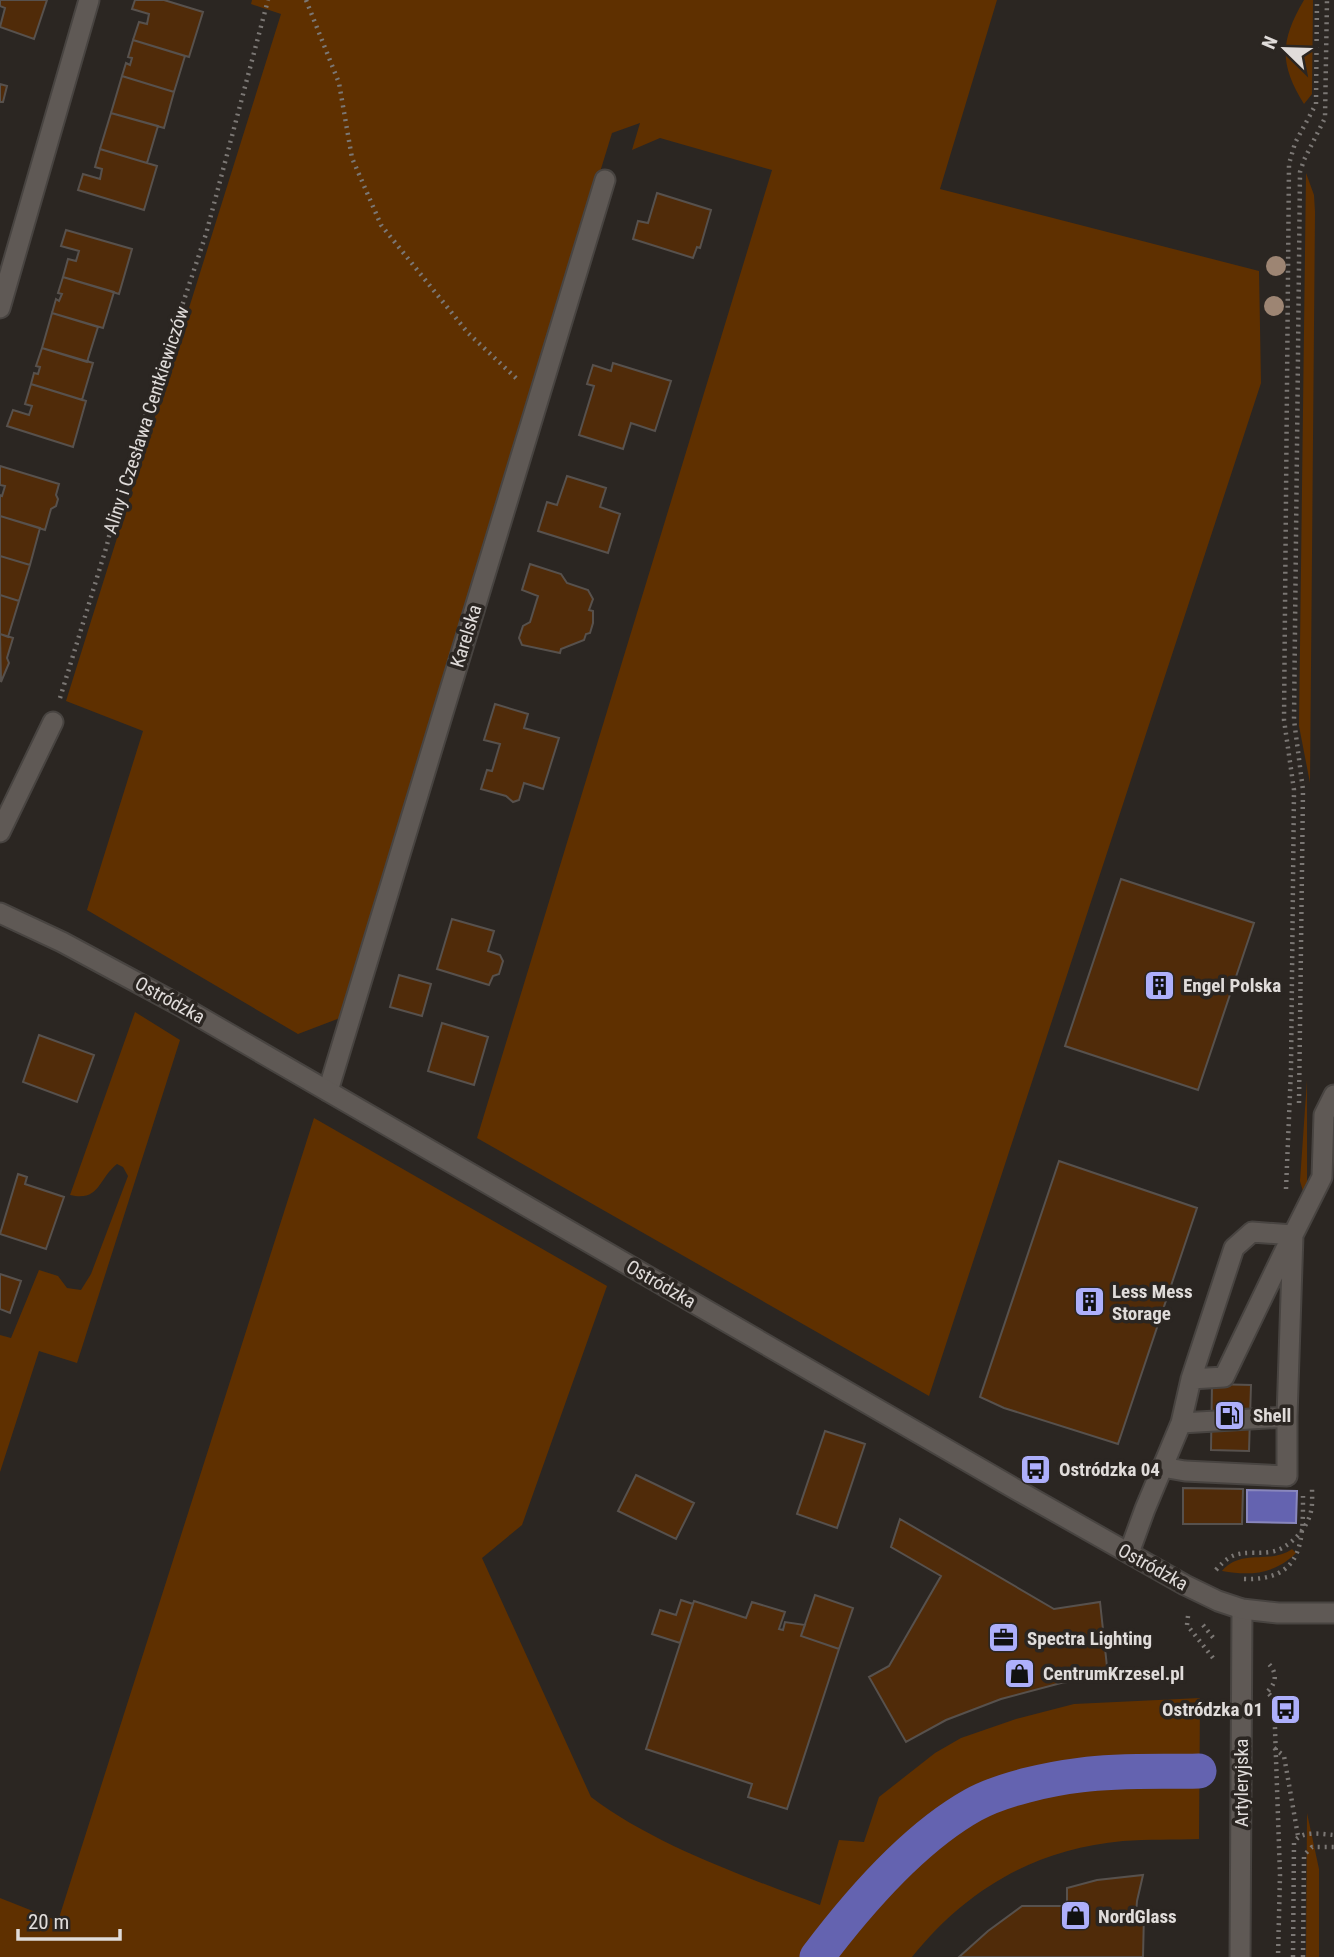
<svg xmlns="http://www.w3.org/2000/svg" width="1334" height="1957" viewBox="0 0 1334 1957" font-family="'Roboto Condensed',sans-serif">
  <rect width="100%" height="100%" fill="#2b2622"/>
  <path fill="#5f3000" d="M 252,0 L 997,0 L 940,189 L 1259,271 L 1261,383 L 929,1396 L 477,1138 L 772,170 L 660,138 L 632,150 L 640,123 L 612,133 L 340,1018 L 298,1034 L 87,910 L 143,731 L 66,701 L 281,14 L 251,4 Z
    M 1304,0 L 1313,0 L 1312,94 L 1304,104 C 1279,64 1280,41 1304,0 Z
    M 1306,173 L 1314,195 L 1315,212 L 1310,783 L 1299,726 Z
    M 135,1012 L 180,1040 L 77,1363 L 39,1351 L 0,1472 L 0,1335 L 11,1338 L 39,1270 L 58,1276 L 67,1288 L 81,1290 L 91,1274 L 128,1176 L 123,1167 L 117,1164 C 98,1179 100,1202 70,1195 Z
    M 1307,1080 L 1307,1187 L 1305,1198 L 1300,1181 Z
    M 314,1118 L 607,1286 L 522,1525 L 482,1558 L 591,1797 C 654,1845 746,1877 820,1905 L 839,1840 L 864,1842 L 879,1797 L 935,1753 L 961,1738 L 1016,1719 L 1074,1704 L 1200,1698 L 1199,1839 C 1174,1840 1148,1839 1123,1841 C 1035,1849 967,1889 912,1957 L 0,1957 L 0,1898 L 58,1921 Z
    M 1292,1549 L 1296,1553 C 1275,1574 1251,1576 1222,1571 C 1241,1548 1270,1565 1292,1549 Z
    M 1307,1813 L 1319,1869 L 1319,1957 L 1306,1957 Z"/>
  <path fill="#6463b0" stroke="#8987bd" stroke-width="2" d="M 1247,1490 L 1297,1491 L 1296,1523 L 1247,1522 Z"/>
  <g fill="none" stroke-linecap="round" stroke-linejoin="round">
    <path stroke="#6463b0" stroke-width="35" d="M 817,1957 C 857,1904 914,1838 973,1805 C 1002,1789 1048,1779 1081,1775 C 1119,1770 1160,1772 1199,1771"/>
  </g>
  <path fill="#502b09" stroke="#57514d" stroke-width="2" d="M 0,0 L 47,0 L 34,39 L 0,27 L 5,8 L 0,6 Z
    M 135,0 L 164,0 L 203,12 L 189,57 L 133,40 L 139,22 L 147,24 L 149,14 L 132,9 Z
    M 133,40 L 185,56 L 174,92 L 122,76 L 126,63 L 130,65 L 132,58 L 128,57 Z
    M 122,76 L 174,92 L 164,128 L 111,113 Z
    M 0,84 L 7,86 L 3,102 L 0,102 Z
    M 111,113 L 158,126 L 147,163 L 100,149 Z
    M 100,149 L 157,166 L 144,210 L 78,190 L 83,174 L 100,179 L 102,169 L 95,167 Z
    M 657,193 L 711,210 L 700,248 L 697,247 L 693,258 L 633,239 L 638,221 L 648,223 Z
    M 66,230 L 132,249 L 119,294 L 63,277 L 68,259 L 76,261 L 79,251 L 61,246 Z
    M 63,277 L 114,292 L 103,328 L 52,313 L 56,299 L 59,301 L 62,294 L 58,293 Z
    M 52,313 L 98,327 L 87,362 L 42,348 Z
    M 42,348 L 93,363 L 82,400 L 31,384 L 34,373 L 38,374 L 40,367 L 36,366 Z
    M 613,363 L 671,381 L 655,431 L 631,423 L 623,449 L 579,435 L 594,386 L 587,384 L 593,365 L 611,371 Z
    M 31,384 L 86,401 L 73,447 L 7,426 L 13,410 L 29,415 L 32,406 L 25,404 Z
    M 0,466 L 59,484 L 56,495 L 58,499 L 56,506 L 51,509 L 45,530 L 0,516 L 0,495 L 2,496 L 5,486 L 0,485 Z
    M 567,476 L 606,488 L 600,507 L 620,514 L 608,553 L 538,531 L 547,502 L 557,505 Z
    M 0,516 L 40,528 L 30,565 L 0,556 Z
    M 0,556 L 30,565 L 19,601 L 0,595 Z
    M 530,564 L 561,574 L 567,583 L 588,590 L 593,599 L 589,610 L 593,611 L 593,623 L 590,633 L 586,634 L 584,640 L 561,649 L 560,653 L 522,645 L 519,638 L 523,626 L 530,622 L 538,596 L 522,590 Z
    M 0,595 L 19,601 L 8,637 L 0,634 Z
    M 0,634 L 13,638 L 7,658 L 9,663 L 1,682 Z
    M 495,704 L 528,714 L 524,728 L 559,738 L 543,789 L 524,783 L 519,800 L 513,802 L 506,796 L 481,789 L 487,770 L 492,771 L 500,744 L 484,740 Z
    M 1121,879 L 1254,923 L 1198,1090 L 1065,1046 Z
    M 452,919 L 494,931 L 488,951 L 500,955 L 503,961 L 499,974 L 493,976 L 489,985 L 437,969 Z
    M 399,975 L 431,984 L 422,1016 L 390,1007 Z
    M 442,1023 L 488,1037 L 474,1085 L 428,1071 Z
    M 39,1035 L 94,1055 L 77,1102 L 23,1082 Z
    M 1059,1161 L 1197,1208 L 1118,1444 L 1004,1408 L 980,1397 Z
    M 18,1174 L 27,1177 L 25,1184 L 64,1197 L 46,1249 L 0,1234 Z
    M 0,1274 L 21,1281 L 10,1313 L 0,1309 Z
    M 1212,1384 L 1251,1385 L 1249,1451 L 1211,1450 Z
    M 825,1431 L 865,1444 L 837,1528 L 797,1514 Z
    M 636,1475 L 694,1503 L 676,1539 L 618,1511 Z
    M 1183,1488 L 1243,1489 L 1242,1524 L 1183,1524 Z
    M 900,1519 L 1054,1609 L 1100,1602 L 1108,1676 L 1061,1683 L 1001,1699 L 946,1720 L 906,1742 L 869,1677 L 889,1666 L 941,1576 L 891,1547 Z
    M 815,1595 L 853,1608 L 839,1649 L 801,1636 Z
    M 681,1600 L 693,1604 L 680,1643 L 652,1634 L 660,1610 L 676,1615 Z
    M 694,1601 L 746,1618 L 752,1602 L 785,1612 L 779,1629 L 783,1630 L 785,1622 L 805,1625 L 801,1636 L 839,1649 L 787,1809 L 748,1797 L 752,1784 L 646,1749 Z
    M 1143,1875 L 1137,1901 L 1136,1914 L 1144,1913 L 1143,1957 L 959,1957 L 988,1931 L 1022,1906 L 1067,1906 L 1067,1888 L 1097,1880 Z"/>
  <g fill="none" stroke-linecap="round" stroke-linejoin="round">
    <defs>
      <path id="service" d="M 0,308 L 89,0
        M 0,832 L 53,722
        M 1191,1379 L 1224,1377 L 1289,1242
        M 1181,1423 L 1287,1417 L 1293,1235
        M 1162,1467 L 1185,1471 L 1287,1476 L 1287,1417
        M 1129,1553 L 1145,1509 L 1181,1423 L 1191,1379 L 1234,1248 L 1252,1232 L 1293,1235 L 1322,1177 L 1324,1115 L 1334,1095"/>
      <path id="minor" d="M 328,1091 L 605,180
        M 1240,1957 L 1242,1609"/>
      <path id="tertiary" d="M 0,913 L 62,942 L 179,1005 L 1017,1490 L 1185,1585 L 1218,1601 L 1242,1609 L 1278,1613 L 1334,1613"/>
    </defs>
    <use href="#service" stroke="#484441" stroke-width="23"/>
    <use href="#minor" stroke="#484441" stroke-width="23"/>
    <use href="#tertiary" stroke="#484441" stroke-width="23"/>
    <path stroke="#7b7774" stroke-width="4.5" stroke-dasharray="2 5" stroke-linecap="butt" d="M 306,0 L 339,83 L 352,158 L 381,225 L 468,333 L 517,379
      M 60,698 L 107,545 L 118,498 L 206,234 L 268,0
      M 1299,1103 L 1303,790 L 1294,720 L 1300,172 L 1304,160 L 1325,118 L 1327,0
      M 1286,1189 L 1291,1069 L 1294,790 L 1284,720 L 1289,164 L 1295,143 L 1316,104 L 1317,0
      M 1216,1570 C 1235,1547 1246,1555 1271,1552 C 1288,1549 1305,1531 1310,1515 C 1313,1506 1312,1496 1312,1487
      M 1244,1579 C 1304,1581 1303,1540 1303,1496
      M 1188,1616 L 1187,1625 L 1213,1658 L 1217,1657
      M 1203,1625 L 1215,1640
      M 1268,1691 C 1277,1682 1277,1672 1268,1663
      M 1269,1694 L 1274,1700 L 1280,1875 L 1278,1957
      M 1274,1748 L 1284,1756 L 1298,1836
      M 1293,1957 L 1294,1842 C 1302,1830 1321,1834 1334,1835
      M 1303,1957 L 1304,1855 L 1312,1847 L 1334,1847"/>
    <use href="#service" stroke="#5f5955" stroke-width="19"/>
    <use href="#minor" stroke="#5f5955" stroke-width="19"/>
    <use href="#tertiary" stroke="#5f5955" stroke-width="19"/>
  </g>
  <g fill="#9d8573">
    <circle cx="1276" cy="266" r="10"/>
    <circle cx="1274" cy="306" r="10"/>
  </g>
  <defs>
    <symbol id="building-square" viewBox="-11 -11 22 22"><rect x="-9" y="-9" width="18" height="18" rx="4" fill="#adaffb" stroke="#2b2622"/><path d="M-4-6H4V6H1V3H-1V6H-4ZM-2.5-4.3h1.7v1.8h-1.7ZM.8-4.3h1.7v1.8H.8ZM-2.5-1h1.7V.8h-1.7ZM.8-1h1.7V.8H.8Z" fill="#111"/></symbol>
    <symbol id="fuel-square" viewBox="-11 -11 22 22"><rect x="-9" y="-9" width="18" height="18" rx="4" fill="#adaffb" stroke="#2b2622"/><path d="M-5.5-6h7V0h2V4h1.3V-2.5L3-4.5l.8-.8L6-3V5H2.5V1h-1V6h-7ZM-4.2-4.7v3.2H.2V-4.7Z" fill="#111"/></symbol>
    <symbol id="bus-square" viewBox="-11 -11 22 22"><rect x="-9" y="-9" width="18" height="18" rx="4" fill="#adaffb" stroke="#2b2622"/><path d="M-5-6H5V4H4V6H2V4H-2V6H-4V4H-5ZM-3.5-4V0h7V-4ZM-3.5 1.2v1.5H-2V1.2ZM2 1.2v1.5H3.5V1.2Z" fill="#111"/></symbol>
    <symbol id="office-square" viewBox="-11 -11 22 22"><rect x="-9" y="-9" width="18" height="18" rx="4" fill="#adaffb" stroke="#2b2622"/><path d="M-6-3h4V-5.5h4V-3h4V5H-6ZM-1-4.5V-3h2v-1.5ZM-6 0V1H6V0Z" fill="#111"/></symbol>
    <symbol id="shop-square" viewBox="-11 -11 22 22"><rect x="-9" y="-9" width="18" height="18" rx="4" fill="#adaffb" stroke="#2b2622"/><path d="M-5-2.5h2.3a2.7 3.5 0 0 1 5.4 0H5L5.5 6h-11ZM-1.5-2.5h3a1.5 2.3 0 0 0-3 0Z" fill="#111"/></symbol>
  </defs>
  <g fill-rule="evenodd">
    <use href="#building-square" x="1142" y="968" width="35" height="35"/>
    <use href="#building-square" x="1072" y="1284" width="35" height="35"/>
    <use href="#fuel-square" x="1212" y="1398" width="35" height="35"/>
    <use href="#bus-square" x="1018" y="1452" width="35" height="35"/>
    <use href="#office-square" x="986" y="1620" width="35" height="35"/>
    <use href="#shop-square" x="1002" y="1656" width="35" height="35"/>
    <use href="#bus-square" x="1268" y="1692" width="35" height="35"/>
    <use href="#shop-square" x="1058" y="1898" width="35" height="35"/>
  </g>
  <g text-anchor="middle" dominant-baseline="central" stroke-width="7" stroke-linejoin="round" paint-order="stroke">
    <g font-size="19" fill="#e0dcda" stroke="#2b2622">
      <text transform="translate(146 420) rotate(-72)">Aliny i Czesława Centkiewiczów</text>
      <text transform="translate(466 636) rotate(-73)">Karelska</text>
      <text transform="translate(170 1000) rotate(29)">Ostródzka</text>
      <text transform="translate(661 1284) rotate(30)">Ostródzka</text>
      <text transform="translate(1153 1567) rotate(29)">Ostródzka</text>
      <text transform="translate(1241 1783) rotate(-90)">Artyleryjska</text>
    </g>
    <g font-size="19" font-weight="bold" fill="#e0dcda" stroke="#2b2622" text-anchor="start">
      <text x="1183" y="985">Engel Polska</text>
      <text x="1112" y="1291">Less Mess<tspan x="1112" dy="22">Storage</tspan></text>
      <text x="1253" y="1415">Shell</text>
      <text x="1059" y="1469">Ostródzka 04</text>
      <text x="1027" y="1638">Spectra Lighting</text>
      <text x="1043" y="1673">CentrumKrzesel.pl</text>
      <text x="1263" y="1709" text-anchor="end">Ostródzka 01</text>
      <text x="1098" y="1916">NordGlass</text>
    </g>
  </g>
  <g transform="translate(1285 49) rotate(293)" stroke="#2b2622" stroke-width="5" paint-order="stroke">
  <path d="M0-5L12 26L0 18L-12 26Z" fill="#e0dcda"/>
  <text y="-10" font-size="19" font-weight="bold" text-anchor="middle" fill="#e0dcda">N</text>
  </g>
  <path d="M18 1929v10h102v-10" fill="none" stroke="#e0dcda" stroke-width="3.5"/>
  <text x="28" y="1929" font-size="21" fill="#e0dcda" stroke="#2b2622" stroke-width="5" paint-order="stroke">20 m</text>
</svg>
